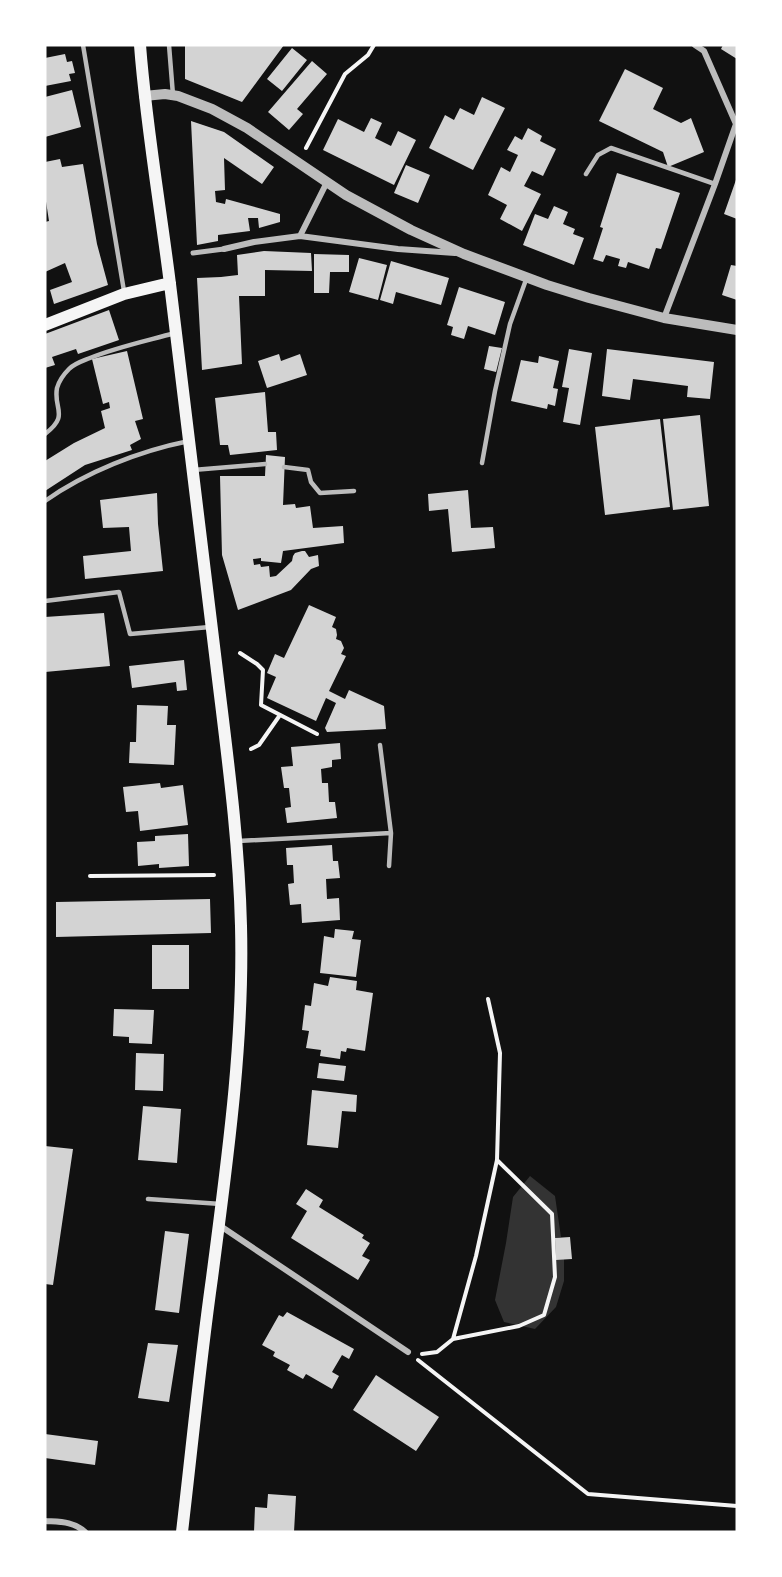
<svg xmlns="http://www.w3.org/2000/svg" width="782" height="1577" viewBox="0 0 782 1577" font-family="'Crimson Pro',serif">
  <rect width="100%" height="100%" fill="#111"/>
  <path fill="#333" d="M 530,1176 L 555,1196 L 561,1237 L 555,1238 L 556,1260 L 564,1259 L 564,1281 L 556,1307 L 535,1329 L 504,1322 L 495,1300 L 506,1243 L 513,1197 Z"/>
  <path fill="#d3d3d3" d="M 185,45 L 284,45 L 242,102 L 185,79 Z
    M 723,45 L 737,45 L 737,59 L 721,49 Z
    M 292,48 L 307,60 L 282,91 L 267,79 Z
    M 65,54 L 67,62 L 72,61 L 75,73 L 69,74 L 71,81 L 45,86 L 45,58 Z
    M 312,61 L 327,74 L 297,109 L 303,114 L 289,130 L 268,112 Z
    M 625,69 L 663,88 L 653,109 L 681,123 L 691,118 L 704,152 L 668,167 L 663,152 L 599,121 Z
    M 72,90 L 81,127 L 45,137 L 45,97 Z
    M 482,97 L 505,108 L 473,170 L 429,148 L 445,115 L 454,120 L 460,108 L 474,115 Z
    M 371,118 L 382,123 L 375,138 L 391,146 L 398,131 L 416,140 L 394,185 L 323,150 L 338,119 L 364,132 Z
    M 191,121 L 224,132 L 274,167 L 262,184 L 224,158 L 225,190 L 215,191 L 216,202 L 225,204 L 226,199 L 280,214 L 280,222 L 259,228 L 258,218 L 248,218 L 250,231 L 218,235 L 218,241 L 197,245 Z
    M 528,128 L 542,136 L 540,141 L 556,149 L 543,176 L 532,171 L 524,186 L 541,194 L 522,231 L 500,219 L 507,205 L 488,195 L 501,167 L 510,172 L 518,155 L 507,150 L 515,136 L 522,140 Z
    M 60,159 L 62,167 L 83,164 L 97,244 L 108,285 L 54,304 L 50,290 L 72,282 L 65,263 L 45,272 L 45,222 L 49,221 L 45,195 L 45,162 Z
    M 406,165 L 430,175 L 418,203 L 394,193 Z
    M 617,173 L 680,193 L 661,249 L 656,248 L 649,269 L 628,262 L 626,268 L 618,266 L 620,259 L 606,255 L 603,262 L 593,259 L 603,228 L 600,227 Z
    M 737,177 L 737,219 L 724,214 Z
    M 554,206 L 568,212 L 563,224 L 575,229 L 573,234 L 584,238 L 574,265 L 523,245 L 535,214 L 548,219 Z
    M 264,251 L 311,253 L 312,271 L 265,270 L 265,296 L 239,296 L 242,364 L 202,370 L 197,278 L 221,277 L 238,275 L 237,255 Z
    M 314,254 L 349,255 L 349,272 L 330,272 L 329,293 L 314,293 Z
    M 359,258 L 387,265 L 378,300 L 349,292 Z
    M 391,261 L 449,278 L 441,305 L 396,292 L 393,304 L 380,300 Z
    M 731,265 L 737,266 L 737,300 L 722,295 Z
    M 459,287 L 505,302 L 495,335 L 468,326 L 464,339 L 451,335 L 453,327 L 447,325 Z
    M 109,310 L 119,340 L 78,354 L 76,349 L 52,357 L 55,365 L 45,368 L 45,334 Z
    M 489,346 L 502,348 L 496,372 L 484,369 Z
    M 569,349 L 592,353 L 580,425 L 563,422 L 569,388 L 562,387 Z
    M 607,349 L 714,362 L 710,399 L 687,397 L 688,386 L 633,379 L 630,400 L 602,396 Z
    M 127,351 L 143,419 L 135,421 L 141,439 L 130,445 L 132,450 L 85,465 L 45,491 L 45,461 L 74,443 L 105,428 L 101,411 L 110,408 L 109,402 L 103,404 L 92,359 Z
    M 279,354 L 281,361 L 300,354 L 307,375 L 267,388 L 258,361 Z
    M 539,356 L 559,361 L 553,388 L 558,389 L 555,406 L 548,404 L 547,409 L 511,401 L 521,360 L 538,363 Z
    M 265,392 L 268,432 L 276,432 L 277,450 L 230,455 L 228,445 L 220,445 L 215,398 Z
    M 700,415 L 709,506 L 673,510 L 663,419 Z
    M 660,419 L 670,507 L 605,515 L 595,427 Z
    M 266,455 L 285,457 L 283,505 L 295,504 L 296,508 L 310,506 L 313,528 L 343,526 L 344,543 L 283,551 L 281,563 L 261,561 L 261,558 L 253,559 L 254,565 L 260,564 L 261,567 L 269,566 L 270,577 L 276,576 L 292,561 L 293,556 L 295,553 L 302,551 L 305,551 L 309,557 L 318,555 L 319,566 L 311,569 L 291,590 L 238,610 L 222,555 L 220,476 L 265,476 Z
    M 468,490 L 471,528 L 493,527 L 495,548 L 452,552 L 448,509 L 429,511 L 428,494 Z
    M 157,493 L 158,524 L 163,571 L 85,579 L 83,556 L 131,551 L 129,527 L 103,528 L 100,500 Z
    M 309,605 L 336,617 L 332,627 L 336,629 L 337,635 L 336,639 L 341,641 L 344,648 L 341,654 L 346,656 L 329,691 L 345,699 L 349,690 L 384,706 L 386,729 L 327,732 L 325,728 L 336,703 L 326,698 L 316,721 L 267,698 L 276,677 L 267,673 L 275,654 L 284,658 Z
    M 104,613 L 110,666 L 45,672 L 45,617 Z
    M 184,660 L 187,690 L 177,691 L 176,682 L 132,688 L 129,666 Z
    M 137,705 L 168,706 L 167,725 L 176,725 L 174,765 L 129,763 L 130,742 L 136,742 Z
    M 340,743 L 341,759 L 332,760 L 332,767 L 321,769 L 322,783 L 328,783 L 329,802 L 335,802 L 337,818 L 287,823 L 285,808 L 291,807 L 289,788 L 284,788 L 281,767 L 293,766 L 291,747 Z
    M 160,783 L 161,788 L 183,785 L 188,825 L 140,831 L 138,811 L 126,812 L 123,787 Z
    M 188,834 L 189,866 L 159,868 L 159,864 L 138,866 L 137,842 L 155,841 L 155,836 Z
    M 332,845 L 333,861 L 338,861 L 340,878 L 326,879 L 327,899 L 339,898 L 340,920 L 302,923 L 301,904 L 290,905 L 288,884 L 294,883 L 293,865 L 287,865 L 286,848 Z
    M 210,899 L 211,933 L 56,937 L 56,902 Z
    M 335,929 L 354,931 L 352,939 L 361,940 L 356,977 L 320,973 L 324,936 L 334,938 Z
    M 152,945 L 189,945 L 189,989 L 152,989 Z
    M 330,977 L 357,981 L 356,990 L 373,993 L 365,1051 L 347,1048 L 346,1052 L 341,1051 L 340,1059 L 320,1056 L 321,1050 L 306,1048 L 309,1031 L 302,1030 L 305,1005 L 311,1006 L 314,983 L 328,986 Z
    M 114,1009 L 154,1010 L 152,1044 L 129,1043 L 129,1037 L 113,1036 Z
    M 136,1053 L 164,1054 L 163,1091 L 135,1090 Z
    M 319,1063 L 346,1066 L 344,1081 L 317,1078 Z
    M 312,1090 L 357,1095 L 356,1112 L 342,1111 L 338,1148 L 307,1145 Z
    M 143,1106 L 181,1109 L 177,1163 L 138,1160 Z
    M 45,1146 L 73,1149 L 53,1285 L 45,1284 Z
    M 306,1189 L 323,1200 L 319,1207 L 364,1235 L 362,1238 L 370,1243 L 362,1256 L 370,1260 L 358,1280 L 291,1238 L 307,1211 L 296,1204 Z
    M 165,1231 L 189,1234 L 179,1313 L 155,1310 Z
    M 570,1237 L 572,1259 L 556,1260 L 555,1238 Z
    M 287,1312 L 354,1349 L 349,1359 L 342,1355 L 332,1372 L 339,1376 L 332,1389 L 306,1374 L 303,1379 L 287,1370 L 290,1365 L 273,1356 L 275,1352 L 262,1345 L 279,1315 L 283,1317 Z
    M 148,1343 L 178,1345 L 169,1402 L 138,1398 Z
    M 376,1375 L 439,1417 L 416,1451 L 353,1410 Z
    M 45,1434 L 98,1441 L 95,1465 L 45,1458 Z
    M 268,1494 L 296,1496 L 294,1532 L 254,1532 L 255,1507 L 267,1508 Z"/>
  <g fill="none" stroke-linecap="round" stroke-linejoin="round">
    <path stroke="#f5f5f5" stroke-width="4" d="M 306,148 L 345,74 L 368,55 L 374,45
      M 240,653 L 257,664 L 263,670 L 261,705 L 317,734
      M 251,749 L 259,745 L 280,715
      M 90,876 L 214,875
      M 453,1339 L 476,1256 L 497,1160 L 500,1053 L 488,999
      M 422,1354 L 437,1352 L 453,1339 L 519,1326 L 544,1315 L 555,1277 L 552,1214 L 497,1160
      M 418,1360 L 588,1494 L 737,1506"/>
    <path stroke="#bcbcbc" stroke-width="4.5" d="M 83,45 L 124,291
      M 169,45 L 173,95
      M 586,174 L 598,155 L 611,148 L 715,184
      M 45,434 C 70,415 53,409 57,388 C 59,381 64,374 69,369 C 75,363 83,361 90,358 C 117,347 146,341 175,333
      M 482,463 L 495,391 L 510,324 L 527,277
      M 284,467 L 308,470 L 311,482 L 320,493 L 354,491
      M 193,470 L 265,464
      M 45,501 C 86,472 139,451 189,441
      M 45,601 L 119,592 L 130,634 L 210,627
      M 380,745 L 391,833 L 389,866
      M 238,841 L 391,833
      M 148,1199 L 221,1204"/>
    <path stroke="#bcbcbc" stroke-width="5" d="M 193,253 L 224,249"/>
    <path stroke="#bcbcbc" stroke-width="6" d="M 300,236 L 327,182
      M 224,249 L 254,242 L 300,236 L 398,249 L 455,253
      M 664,318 L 715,184 L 736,124 L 704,51 L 695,45
      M 219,1225 L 408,1352
      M 45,1521 C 60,1522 73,1521 85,1532"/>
    <path stroke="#bcbcbc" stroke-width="10" d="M 144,96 L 165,94 L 178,96 L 212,109 L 247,128 L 346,195 L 411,230 L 464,254 L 547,285 L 589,298 L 664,318 L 737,330"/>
    <path stroke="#f5f5f5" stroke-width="12" d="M 140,45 C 146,125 160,204 170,284 C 185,416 203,547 218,679 C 228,761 239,843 241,926 C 244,1043 227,1162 212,1278 C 200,1363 192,1447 182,1532
      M 45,325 L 124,294 L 170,283"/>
  </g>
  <rect width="782" height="1577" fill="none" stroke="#ffffff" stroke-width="93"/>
</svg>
